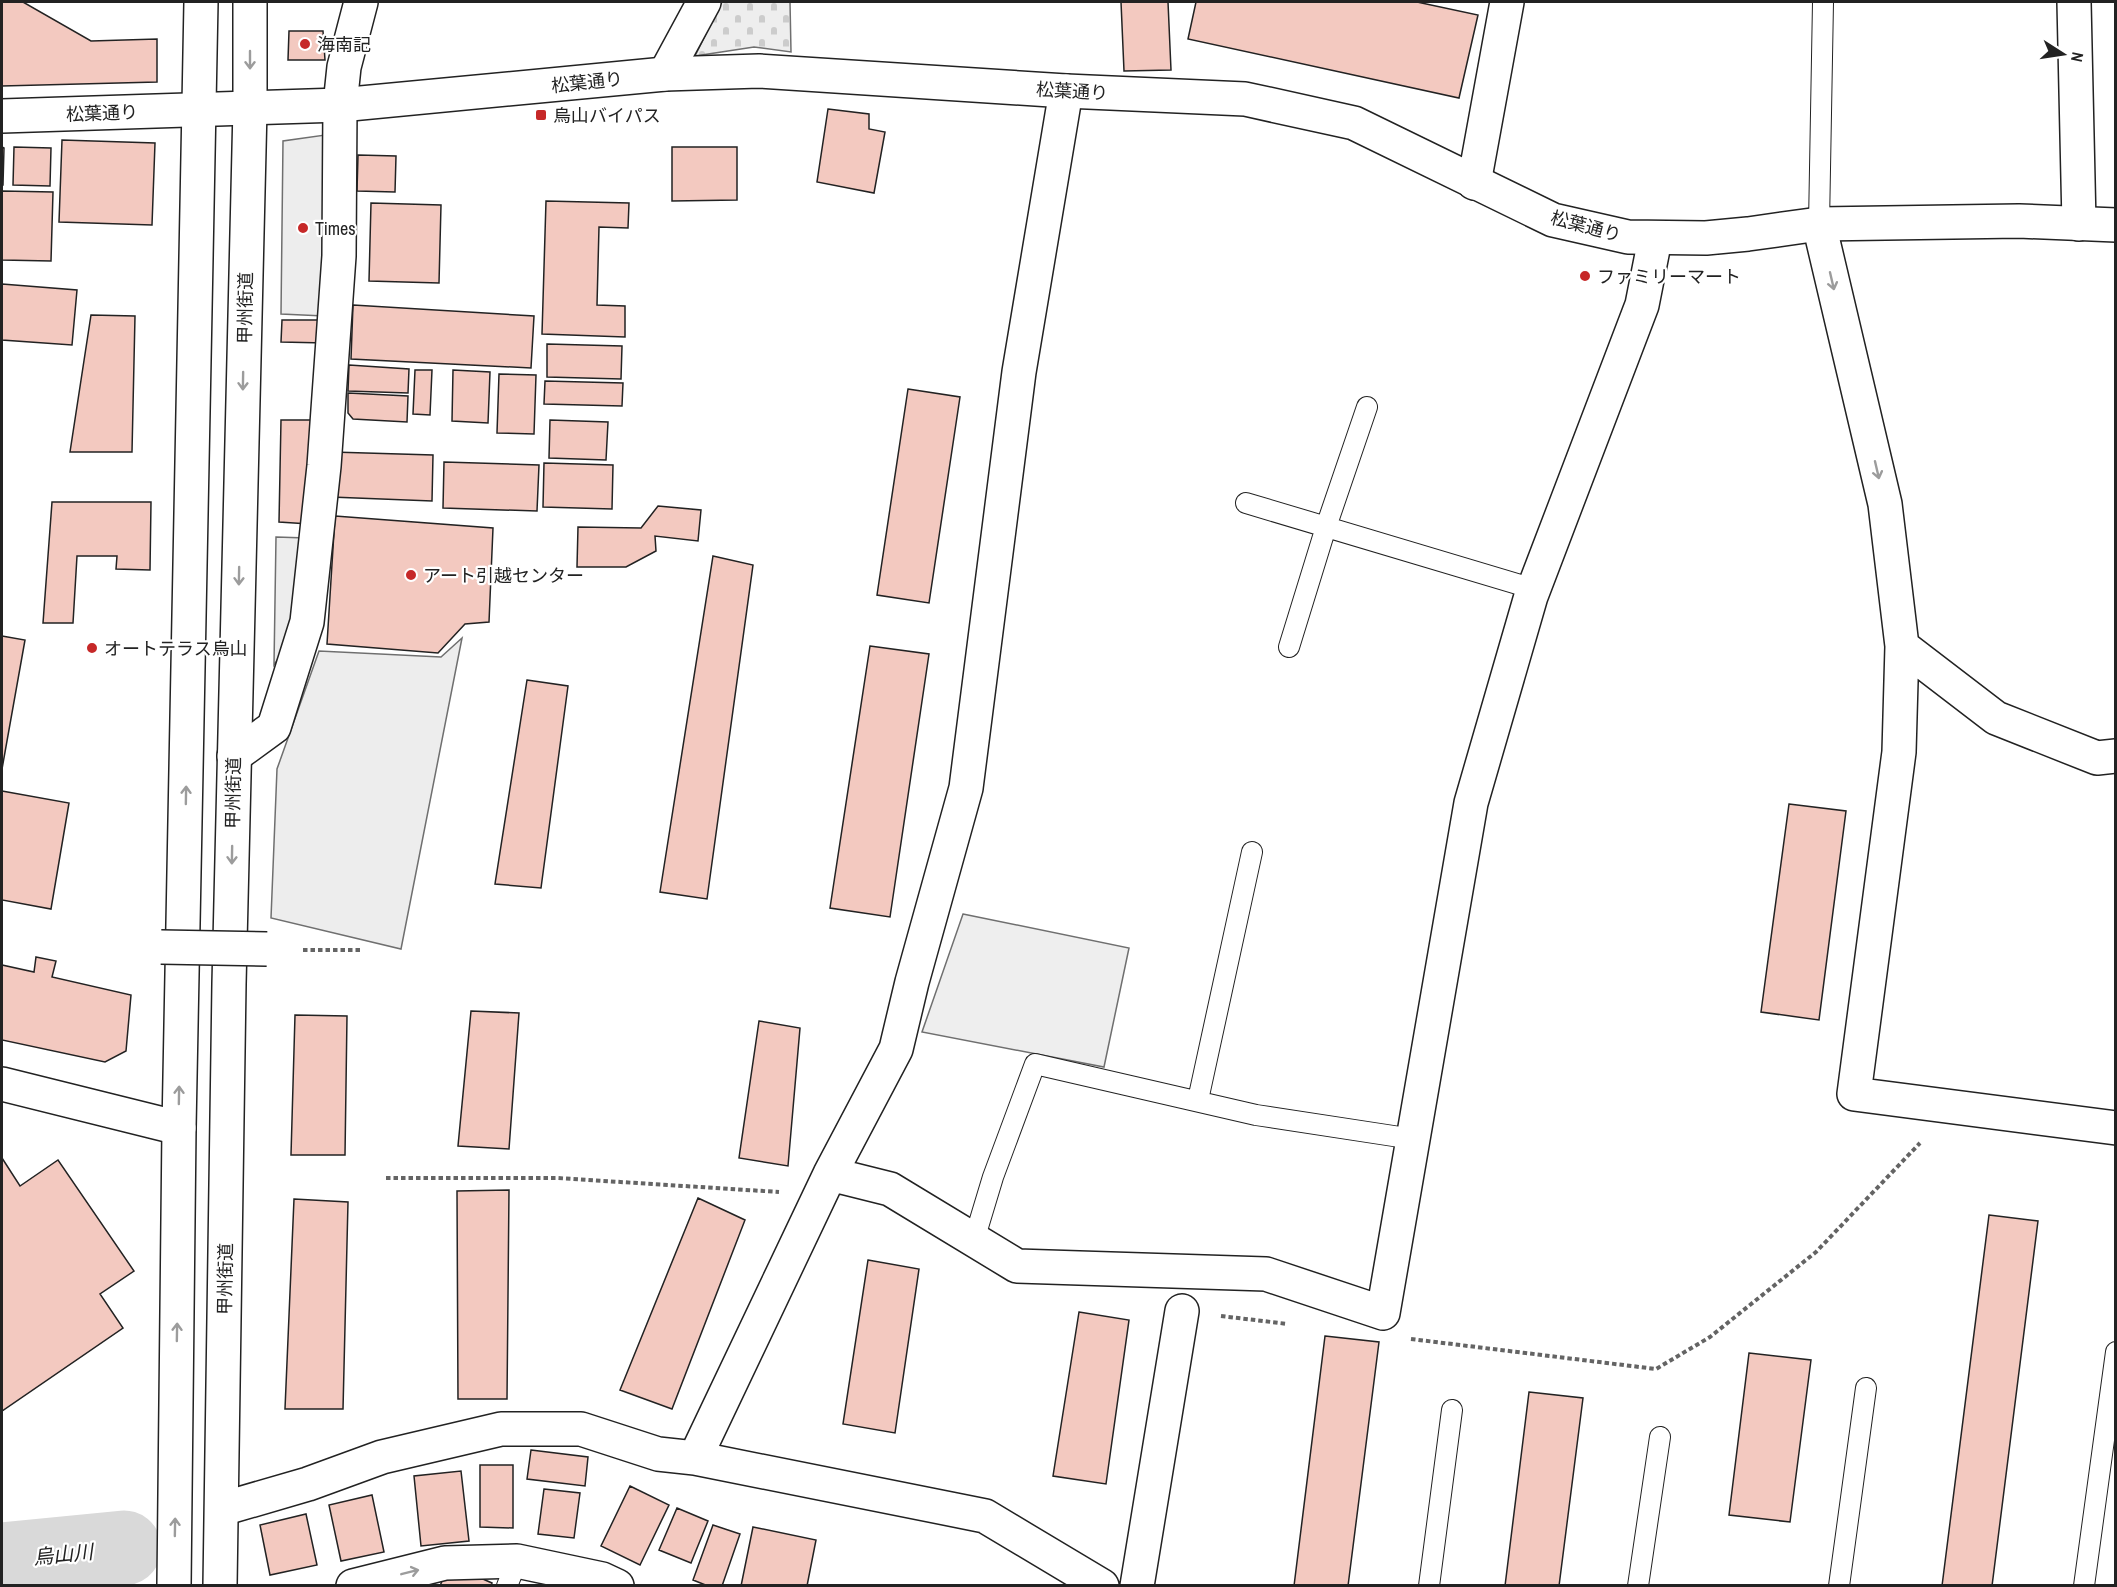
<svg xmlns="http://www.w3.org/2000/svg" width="2117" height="1587" viewBox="0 0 2117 1587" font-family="'Archivo Narrow','Noto Sans JP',sans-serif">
  <defs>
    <pattern id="cemetery-stones" width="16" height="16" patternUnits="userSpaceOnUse" patternTransform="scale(1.5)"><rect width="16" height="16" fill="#eee"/><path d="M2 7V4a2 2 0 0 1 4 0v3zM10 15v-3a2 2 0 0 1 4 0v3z" fill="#ccc"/></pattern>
  </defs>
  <rect width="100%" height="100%" fill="#fff"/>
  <path fill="#eee" stroke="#6f6f6f" stroke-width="1.5" d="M 963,914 L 1129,948 L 1104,1067 L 922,1032 Z"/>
  <path fill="url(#cemetery-stones)" stroke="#6f6f6f" stroke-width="1.5" d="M 722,2 L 790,2 L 791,52 L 754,47 L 695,56 Z"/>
  <path fill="#ededed" stroke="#6f6f6f" stroke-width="1.5" d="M 325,135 L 324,316 L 281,314 L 283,141 Z
    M 276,537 L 306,538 L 300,599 L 284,650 L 274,665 Z
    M 462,638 L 401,949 L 271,918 L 277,769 L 319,651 L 441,657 Z"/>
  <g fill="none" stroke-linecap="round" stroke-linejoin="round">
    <path stroke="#d9d9d9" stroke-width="75" d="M 2,1560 L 124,1548"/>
  </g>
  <path fill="#f3c9c0" stroke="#222" stroke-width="1.5" d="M 2,2 L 23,2 L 91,41 L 157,39 L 157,82 L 2,86 Z
    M 1121,2 L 1168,2 L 1171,70 L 1124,71 Z
    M 1196,2 L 1417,2 L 1478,15 L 1459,98 L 1188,39 Z
    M 289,31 L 323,31 L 325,60 L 288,60 Z
    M 828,109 L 869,114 L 869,129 L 885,132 L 874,193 L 817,182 Z
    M 62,140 L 155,143 L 152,225 L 59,222 Z
    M 2,147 L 4,148 L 3,185 L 2,185 Z
    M 14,147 L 51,148 L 50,186 L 13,185 Z
    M 672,147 L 737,147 L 737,200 L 672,201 Z
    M 358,155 L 396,156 L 395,192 L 357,191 Z
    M 2,191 L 53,192 L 51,261 L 2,260 Z
    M 546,201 L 629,203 L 628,228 L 599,227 L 597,305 L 625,306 L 625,337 L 542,334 Z
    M 371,203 L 441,205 L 439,283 L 369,281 Z
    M 2,284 L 77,290 L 72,345 L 2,340 Z
    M 353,305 L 534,316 L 531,368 L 351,359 Z
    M 91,315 L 135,316 L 132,452 L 70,452 Z
    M 282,320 L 325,320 L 325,343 L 281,342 Z
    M 547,344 L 622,346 L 621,379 L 547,377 Z
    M 349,365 L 409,369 L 408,393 L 348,391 Z
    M 415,370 L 432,370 L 430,415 L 413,414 Z
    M 453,370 L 490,372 L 488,423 L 452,421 Z
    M 499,374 L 536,375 L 534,434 L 497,433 Z
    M 545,381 L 623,383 L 622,406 L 544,404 Z
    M 908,389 L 960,397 L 929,603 L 877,595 Z
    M 348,393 L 408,396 L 407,422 L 353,419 L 348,413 Z
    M 281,420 L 315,420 L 309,524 L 279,522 Z
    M 550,420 L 608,422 L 606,460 L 549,458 Z
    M 332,452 L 433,455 L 432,501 L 331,497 Z
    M 444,462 L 539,465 L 537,511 L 443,508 Z
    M 544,463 L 613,465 L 612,509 L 543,507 Z
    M 52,502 L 151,502 L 150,570 L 116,569 L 117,556 L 77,556 L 73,623 L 43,623 Z
    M 658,506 L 701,510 L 698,541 L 655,536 L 656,551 L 626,567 L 577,567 L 578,527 L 641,528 Z
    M 335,516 L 493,528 L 489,622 L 465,624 L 438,653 L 327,644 Z
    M 713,556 L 753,565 L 707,899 L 660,892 Z
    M 2,636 L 25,640 L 2,769 Z
    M 870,646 L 929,654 L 890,917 L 830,908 Z
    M 527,680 L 568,686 L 541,888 L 495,884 Z
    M 2,791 L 69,803 L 51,909 L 2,900 Z
    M 1789,804 L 1846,811 L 1819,1020 L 1761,1012 Z
    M 36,957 L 56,961 L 52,977 L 131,995 L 126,1051 L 105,1062 L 2,1040 L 2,965 L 34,972 Z
    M 471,1011 L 519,1013 L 509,1149 L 458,1146 Z
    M 295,1015 L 347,1016 L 345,1155 L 291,1155 Z
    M 759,1021 L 800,1028 L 788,1166 L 739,1158 Z
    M 2,1158 L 20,1186 L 58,1160 L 134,1271 L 100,1294 L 123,1328 L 2,1411 Z
    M 509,1190 L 507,1399 L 458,1399 L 457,1191 Z
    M 698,1198 L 745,1220 L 672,1409 L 620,1390 Z
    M 294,1199 L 348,1202 L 343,1409 L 285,1409 Z
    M 1989,1215 L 2038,1221 L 1992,1586 L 1942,1586 Z
    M 868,1260 L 919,1269 L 895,1433 L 843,1424 Z
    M 1079,1312 L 1129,1320 L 1106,1484 L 1053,1476 Z
    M 1325,1336 L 1379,1342 L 1348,1586 L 1294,1586 Z
    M 1749,1353 L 1811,1360 L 1790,1522 L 1729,1515 Z
    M 1529,1392 L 1583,1398 L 1559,1586 L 1505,1586 Z
    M 531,1450 L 588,1457 L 585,1486 L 527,1479 Z
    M 480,1465 L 513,1465 L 513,1528 L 480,1527 Z
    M 461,1471 L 469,1541 L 421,1546 L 414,1476 Z
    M 630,1486 L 669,1505 L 640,1565 L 601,1546 Z
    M 544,1489 L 580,1493 L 574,1538 L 538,1534 Z
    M 372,1495 L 384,1552 L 341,1561 L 329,1505 Z
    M 677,1508 L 708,1521 L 691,1563 L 659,1550 Z
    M 306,1514 L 317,1565 L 270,1575 L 260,1525 Z
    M 713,1525 L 740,1534 L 722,1586 L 708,1586 L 693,1580 Z
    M 753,1527 L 816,1540 L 807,1586 L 741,1586 Z
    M 469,1573 L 492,1583 L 491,1586 L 440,1586 L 444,1576 Z"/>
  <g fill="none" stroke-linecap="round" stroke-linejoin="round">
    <defs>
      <path id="lane" d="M 1819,224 L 1823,2
        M 1246,503 L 1534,589
        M 1289,647 L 1326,527 L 1367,407
        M 1198,1100 L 1252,852
        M 974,1240 L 993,1177 L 1035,1064 L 1256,1115 L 1413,1139
        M 507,1586 L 517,1561
        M 1429,1586 L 1452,1410
        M 1638,1586 L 1660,1437
        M 1839,1586 L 1866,1388
        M 2084,1586 L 2116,1352"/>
      <path id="street" d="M 2074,2 L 2079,224
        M 665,74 L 704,2
        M 1474,183 L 1507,2
        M 1819,224 L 1885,504 L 1902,646 L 1899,752 L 1854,1094 L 2116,1128
        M 1902,646 L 1996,718 L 2097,758 L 2116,756
        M 234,756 L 274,727 L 307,622 L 324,466 L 339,256 L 340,105 L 344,67 L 361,2
        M 2,1084 L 179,1128
        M 830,1174 L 890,1189 L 1017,1266 L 1266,1274 L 1383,1313 L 1471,803 L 1531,596 L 1642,305 L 1655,239
        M 695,1458 L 830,1174 L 896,1049 L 912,982 L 966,788 L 1019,372 L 1066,91
        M 222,1509 L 308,1484 L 382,1457 L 501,1429 L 581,1429 L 658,1454 L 695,1458 L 985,1516 L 1102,1586
        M 353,1586 L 445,1563 L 517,1561 L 602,1579 L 617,1586
        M 1137,1586 L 1182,1311"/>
      <path id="secondary" d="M 2,116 L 340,105 L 665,74 L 759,71 L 1066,91 L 1245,99 L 1354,123 L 1553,220 L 1628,237 L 1706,238 L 1748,234 L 1819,224 L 2019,221 L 2116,225"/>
      <path id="highway" d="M 174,1586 L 179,1128 L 201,2
        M 220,1586 L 229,984 L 250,108 L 250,2"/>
    </defs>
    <use href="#lane" stroke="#222" stroke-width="22"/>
    <use href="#street" stroke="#222" stroke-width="36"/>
    <use href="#secondary" stroke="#222" stroke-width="36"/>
    <use href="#highway" stroke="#222" stroke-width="36"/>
    <path stroke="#646464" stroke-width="4" stroke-dasharray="4.5 3" stroke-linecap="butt" d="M 303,950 L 362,950
      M 386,1178 L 557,1178 L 779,1192
      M 1221,1316 L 1288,1324
      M 1411,1339 L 1656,1369 L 1710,1337 L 1816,1252 L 1920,1143"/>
    <use href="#lane" stroke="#fff" stroke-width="20"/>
    <use href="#street" stroke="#fff" stroke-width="33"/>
    <use href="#secondary" stroke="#fff" stroke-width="33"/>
    <use href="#highway" stroke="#fff" stroke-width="33"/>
    <defs>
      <path id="street-bridge" d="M 161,947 L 267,949"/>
    </defs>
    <use href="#street-bridge" stroke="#222" stroke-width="36" stroke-linecap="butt"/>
    <use href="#street-bridge" stroke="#fff" stroke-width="33"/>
  </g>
  <defs><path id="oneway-shaft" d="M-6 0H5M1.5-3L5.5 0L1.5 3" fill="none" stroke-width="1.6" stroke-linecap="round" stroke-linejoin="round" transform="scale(1.5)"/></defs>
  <g stroke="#9c9c9c">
    <use href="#oneway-shaft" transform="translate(250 60) rotate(90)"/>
    <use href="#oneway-shaft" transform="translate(1832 281) rotate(77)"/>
    <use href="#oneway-shaft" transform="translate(243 381) rotate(91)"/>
    <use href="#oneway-shaft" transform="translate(1877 470) rotate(77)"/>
    <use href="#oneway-shaft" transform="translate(239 576) rotate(91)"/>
    <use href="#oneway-shaft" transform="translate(186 795) rotate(-89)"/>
    <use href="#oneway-shaft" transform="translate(232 855) rotate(91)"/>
    <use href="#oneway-shaft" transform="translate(179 1095) rotate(-89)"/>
    <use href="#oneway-shaft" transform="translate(177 1332) rotate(-89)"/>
    <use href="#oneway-shaft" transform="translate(175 1527) rotate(-89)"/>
    <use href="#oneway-shaft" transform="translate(410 1572) rotate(-14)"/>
  </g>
  <g fill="#c62828" stroke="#fff" stroke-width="2">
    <circle cx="305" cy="44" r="6"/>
    <rect x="535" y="109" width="12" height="12" rx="3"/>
    <circle cx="303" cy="228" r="6"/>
    <circle cx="1585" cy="276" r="6"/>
    <circle cx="411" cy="575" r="6"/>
    <circle cx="92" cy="648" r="6"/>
  </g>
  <g text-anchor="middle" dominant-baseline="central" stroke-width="4.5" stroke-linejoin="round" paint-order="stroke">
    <g font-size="18" fill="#222" stroke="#fff" text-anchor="start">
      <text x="317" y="44">海南記</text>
      <text x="553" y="115">烏山バイパス</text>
      <text x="315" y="228">Times</text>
      <text x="1597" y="276">ファミリーマート</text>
      <text x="423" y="575">アート引越センター</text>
      <text x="104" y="648">オートテラス烏山</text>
    </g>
    <g font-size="18" fill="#222" stroke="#fff">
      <text transform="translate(587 82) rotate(-6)">松葉通り</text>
      <text transform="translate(1072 91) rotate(3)">松葉通り</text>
      <text transform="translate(102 113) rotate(-2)">松葉通り</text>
      <text transform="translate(1586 226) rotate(15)">松葉通り</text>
      <text transform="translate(245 308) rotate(-89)">甲州街道</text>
      <text transform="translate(233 793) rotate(-89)">甲州街道</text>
      <text transform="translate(225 1279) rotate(-89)">甲州街道</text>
    </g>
    <g font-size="20" font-style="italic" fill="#222" stroke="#fff">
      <text transform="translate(63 1554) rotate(-6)">烏山川</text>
    </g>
  </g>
  <rect width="2117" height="1587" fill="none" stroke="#222222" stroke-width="6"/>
  <g transform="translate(2063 54) rotate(102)" stroke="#ffffff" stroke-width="4.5" paint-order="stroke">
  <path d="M0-4.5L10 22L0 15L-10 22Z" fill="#222222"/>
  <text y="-9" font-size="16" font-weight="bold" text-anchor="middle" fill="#222222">N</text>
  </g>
</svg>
